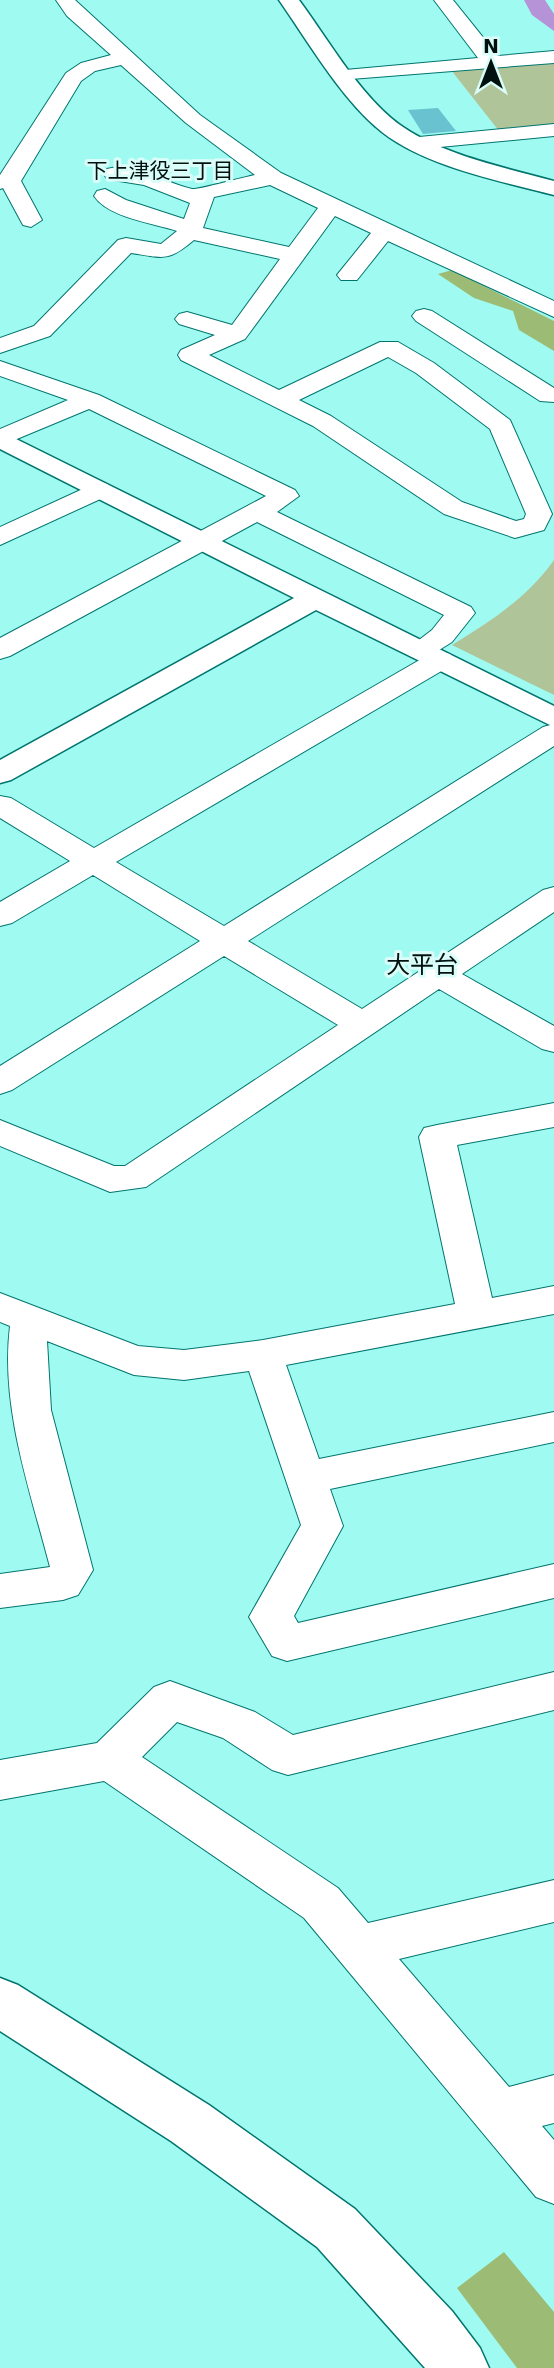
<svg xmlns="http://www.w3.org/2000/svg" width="554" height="2368" viewBox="0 0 554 2368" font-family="'DejaVu Sans','Noto Sans JP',sans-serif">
  <rect width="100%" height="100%" fill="#9ffbf2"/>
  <path fill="#b0c499" d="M 554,61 L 554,126 L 499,131 L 451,70 Z
    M 554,560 L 554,695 L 452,645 C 491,621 527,598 554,560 Z"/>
  <path fill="#9cbc75" d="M 452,270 L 554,321 L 554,351 L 519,330 L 513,311 L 474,298 L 438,274 Z
    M 504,2252 L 554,2312 L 554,2368 L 517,2368 L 457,2288 Z"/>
  <path fill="#b692d6" d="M 524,0 L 545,0 L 554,14 L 554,31 L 532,15 Z"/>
  <path fill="#68c2d0" d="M 438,108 L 456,131 L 423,134 L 408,110 Z"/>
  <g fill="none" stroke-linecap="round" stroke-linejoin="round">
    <defs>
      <path id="minor" d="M 56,0 L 75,0 L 200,115 L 281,173 L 554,301 L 554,317 L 388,241 L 357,280 L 341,280 L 337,275 L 371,233 L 335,216 L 245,339 L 209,355 L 279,390 L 380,342 L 398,342 L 434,363 L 510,420 L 552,514 L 544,530 L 515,538 L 444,514 L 313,426 L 181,360 L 178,355 L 181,350 L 215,335 L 179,324 L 175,319 L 179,314 L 187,312 L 232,325 L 280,259 L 194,240 C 168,262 164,258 131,253 L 50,336 L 0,353 L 0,338 L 34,326 L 118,240 L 126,238 L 161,244 L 177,231 C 153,223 109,218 94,196 L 97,191 L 105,189 L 126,200 L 184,219 L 190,203 L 144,185 L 107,179 L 104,174 L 107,169 C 138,162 164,183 192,189 C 198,190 244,177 255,175 L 186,123 L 121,65 L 95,71 L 81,81 L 21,181 L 42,220 L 31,227 L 23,225 L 3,188 L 0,189 L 0,175 L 66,73 L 81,63 L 111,55 L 67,16 ZM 270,185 L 318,208 L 289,247 L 203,228 L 214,197 ZM 388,357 L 416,373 L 490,429 L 526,514 L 524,519 L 516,521 L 462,502 L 331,416 L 299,400 Z
        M 434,0 L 453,0 L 498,56 L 554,51 L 554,63 L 338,80 L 335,76 L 338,72 L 345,70 L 478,58 Z
        M 554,124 L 554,136 L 419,149 L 408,143 L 419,137 Z
        M 424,309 L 432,311 L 554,388 L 554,402 L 540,401 L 416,321 L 412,316 L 416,311 Z
        M 0,361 L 99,395 L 295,490 L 299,496 L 277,512 L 471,607 L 475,613 L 452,642 L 436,652 L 450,654 L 454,660 L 450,666 L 116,862 L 224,926 L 543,727 L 554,724 L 554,746 L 248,941 L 362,1009 L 543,890 L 554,887 L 554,912 L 462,974 L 554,1026 L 554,1052 L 542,1049 L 439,989 L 146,1187 L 110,1192 L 0,1146 L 0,1120 L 114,1166 L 125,1166 L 338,1025 L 224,956 L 12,1090 L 0,1094 L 0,1066 L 200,941 L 93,875 L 12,923 L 0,926 L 0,902 L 70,861 L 0,818 L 0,796 L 11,798 L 94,848 L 423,658 L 410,656 L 406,650 L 432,630 L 444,615 L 257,522 L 10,656 L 0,659 L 0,638 L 266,496 L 89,409 L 0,446 L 0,429 L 68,400 L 0,376 Z
        M 98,482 L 107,484 L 111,490 L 107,496 L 0,545 L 0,527 Z
        M 554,1103 L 554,1127 L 457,1145 L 492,1298 L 554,1286 L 554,1314 L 286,1365 L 319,1459 L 554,1412 L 554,1442 L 330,1489 L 343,1526 L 294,1616 L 298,1623 L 554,1564 L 554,1598 L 287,1661 L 272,1656 L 249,1617 L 301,1525 L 249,1371 L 184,1380 L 134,1375 L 47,1341 L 51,1410 L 93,1570 L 78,1595 L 63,1600 L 0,1608 L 0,1574 L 50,1567 C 30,1490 0,1407 10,1326 L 0,1322 L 0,1293 L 138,1346 L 184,1350 L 263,1340 L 455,1304 L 419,1137 L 424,1128 L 437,1125 Z
        M 554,1672 L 554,1710 L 288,1775 L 272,1770 L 223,1738 L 177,1722 L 142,1757 L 338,1888 L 368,1923 L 554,1880 L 554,1922 L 399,1959 L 509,2087 L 554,2075 L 554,2123 L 542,2126 L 554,2140 L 554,2204 L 536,2197 L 304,1918 L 104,1781 L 0,1800 L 0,1760 L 97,1743 L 154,1687 L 170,1681 L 255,1712 L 293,1735 Z"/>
      <path id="tertiary" d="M 0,431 L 554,706 L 554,727 L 316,610 L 11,780 L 0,783 L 0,760 L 294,598 L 0,449 Z
        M 0,1978 L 18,1985 L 209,2105 L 355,2209 L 452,2311 L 480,2348 L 489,2368 L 425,2368 L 317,2247 L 171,2141 L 0,2031 Z"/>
      <path id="secondary" d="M 279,0 L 299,0 C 328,39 354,86 391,118 C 432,153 503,167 554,181 L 554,195 C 500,181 418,165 376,127 C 339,95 307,40 279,0 Z"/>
    </defs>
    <use href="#minor" stroke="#00756e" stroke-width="2"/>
    <use href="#tertiary" stroke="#00756e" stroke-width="3"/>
    <use href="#secondary" stroke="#00756e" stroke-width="3"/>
    <use href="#minor" fill="#fff" fill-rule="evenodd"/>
    <use href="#tertiary" fill="#fff" fill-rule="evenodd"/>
    <use href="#secondary" fill="#fff" fill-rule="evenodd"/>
  </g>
  <g text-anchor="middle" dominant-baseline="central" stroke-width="6" stroke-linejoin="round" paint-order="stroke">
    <g font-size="21" fill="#01110f" stroke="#dbfdf9">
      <text x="160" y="171">下上津役三丁目</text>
    </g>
    <g font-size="24" fill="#01110f" stroke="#dbfdf9">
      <text x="422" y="965">大平台</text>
    </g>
  </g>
  <g transform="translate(491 63)" stroke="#dbfdf9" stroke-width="5" paint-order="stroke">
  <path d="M0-5L12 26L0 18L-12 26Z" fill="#01110f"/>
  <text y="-10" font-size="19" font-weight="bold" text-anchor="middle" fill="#01110f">N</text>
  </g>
</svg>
